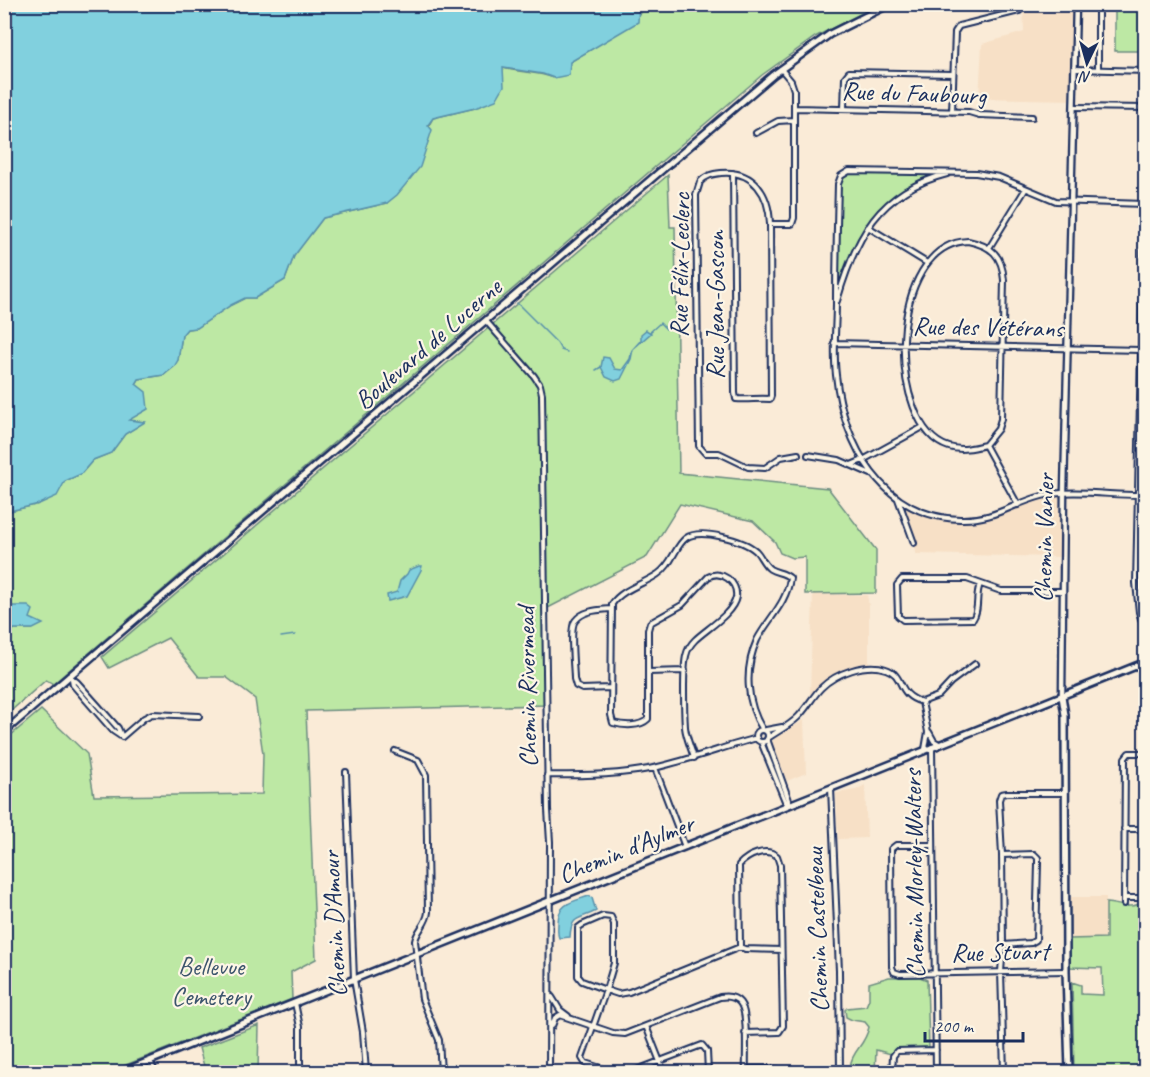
<svg xmlns="http://www.w3.org/2000/svg" width="1150" height="1077" viewBox="0 0 1150 1077" font-family="Caveat,sans-serif">
  <rect width="100%" height="100%" fill="#faebd7"/>
  <filter id="ink" filterUnits="userSpaceOnUse"><feTurbulence type="fractalNoise" baseFrequency=".0167" numOctaves="2"/><feDisplacementMap in="SourceGraphic" scale="12" xChannelSelector="R" yChannelSelector="G"/><feConvolveMatrix kernelMatrix="1 2 1 2 8 2 1 2 1" color-interpolation-filters="sRGB"/></filter>
  <g filter="url(#ink)">
    <path fill="#f7e0c6" d="M 1023,5 L 1076,6 L 1074,100 L 979,98 L 982,44 L 1024,32 Z
      M 1064,493 L 1063,557 L 916,554 L 914,543 L 898,499 L 909,506 L 944,517 L 979,518 L 1033,499 Z
      M 813,594 L 867,595 L 869,605 L 869,667 L 857,669 L 835,677 L 814,696 L 810,694 Z
      M 804,720 L 806,773 L 787,781 L 771,743 L 775,738 Z
      M 865,785 L 867,838 L 838,839 L 836,793 L 856,790 Z
      M 1070,897 L 1106,897 L 1106,939 L 1070,939 Z"/>
    <path fill="#bde8a4" stroke="#6c8c81" stroke-width="1.5" d="M 666,4 L 878,5 L 815,37 L 762,75 L 53,684 L 46,680 L 5,716 L 5,640 L 13,629 L 32,629 L 29,618 L 9,606 L 5,600 L 4,517 L 10,511 L 39,504 L 65,481 L 81,474 L 93,460 L 111,453 L 125,434 L 144,422 L 127,420 L 136,384 L 139,379 L 164,375 L 178,360 L 182,335 L 187,329 L 197,328 L 231,305 L 245,298 L 255,298 L 285,280 L 294,256 L 323,218 L 387,203 L 433,118 L 475,108 L 503,68 C 520,73 537,71 554,78 L 570,62 L 613,36 L 640,13 L 639,5 L 658,5 L 660,6 Z
      M 1115,5 L 1145,5 L 1145,51 L 1115,51 Z
      M 849,171 L 953,172 C 937,178 920,183 905,190 C 866,209 849,268 836,305 L 839,180 Z
      M 668,175 L 670,227 L 675,227 L 679,473 L 828,488 L 876,550 L 876,593 L 805,594 L 805,557 L 792,558 L 780,553 L 775,542 L 753,521 L 680,504 L 647,557 L 546,609 L 546,705 L 306,711 L 316,959 L 291,972 L 292,999 L 108,1072 L 5,1072 L 4,741 L 41,710 L 87,754 L 94,796 L 262,794 L 263,754 L 255,699 L 226,677 L 199,677 L 168,638 L 109,668 L 102,657 Z
      M 1143,902 L 1146,913 L 1145,928 L 1141,932 L 1141,938 L 1146,942 L 1145,1072 L 1074,1072 L 1072,982 L 1081,985 L 1081,994 L 1103,995 L 1102,968 L 1069,967 L 1070,939 L 1106,938 L 1106,903 C 1120,904 1130,910 1143,902 Z
      M 889,977 L 920,977 L 927,980 L 929,1048 L 900,1048 L 891,1054 L 876,1050 L 875,1072 L 855,1072 L 850,1066 C 853,1049 865,1046 869,1027 L 865,1022 L 852,1020 L 846,1017 L 845,1010 L 847,1008 L 866,1006 L 869,999 L 869,983 Z
      M 259,1025 L 258,1072 L 186,1072 L 204,1066 L 199,1048 Z"/>
    <path fill="#81d0de" stroke="#5890ab" stroke-width="1.5" d="M 5,4 L 639,4 L 638,22 L 570,62 L 569,75 L 554,78 L 543,74 L 503,68 L 504,86 L 496,100 L 475,108 L 433,118 L 428,125 L 432,130 L 420,167 L 397,195 L 387,203 L 323,218 L 294,256 L 285,280 L 255,298 L 245,298 L 231,305 L 197,328 L 187,329 L 182,335 L 178,360 L 174,367 L 164,375 L 139,379 L 136,384 L 146,392 L 148,409 L 129,420 L 145,422 L 125,434 L 111,453 L 93,460 L 81,474 L 65,481 L 57,496 L 39,504 L 10,511 L 5,517 Z
      M 646,330 L 651,333 L 633,349 L 631,359 L 621,379 L 615,381 L 606,377 L 601,367 L 603,357 L 609,358 L 615,369 L 622,370 L 630,359 L 632,350 L 641,340 L 641,334 Z
      M 419,566 L 422,566 L 421,570 L 407,596 L 388,601 L 387,595 L 397,592 L 400,581 L 407,574 L 409,570 Z
      M 4,600 L 9,606 L 28,606 L 33,610 L 30,618 L 43,624 L 33,629 L 14,629 L 5,640 Z
      M 589,896 L 592,898 L 596,911 C 579,920 571,915 570,937 L 559,938 C 557,933 558,929 558,923 C 558,903 572,902 589,896 Z"/>
    <g fill="none" stroke-linecap="round" stroke-linejoin="round">
      <path stroke="#5890ab" stroke-width="1.5" d="M 517,303 L 557,343 L 561,350 L 567,352
        M 650,332 L 660,323 L 666,329
        M 596,370 L 601,367
        M 281,637 L 295,635"/>
      <defs>
        <path id="minor" d="M 1075,69 L 1146,71
          M 1098,69 L 1098,4
          M 1074,107 L 1146,108
          M 795,108 L 969,112 L 979,115 L 1032,117
          M 844,109 L 845,77 L 849,72 L 953,74
          M 952,112 L 955,32 L 959,26 L 1019,11
          M 1146,126 L 1136,583 L 1139,612 L 1146,635
          M 756,133 L 778,121 L 794,120
          M 733,173 L 735,393 L 736,399 C 748,400 758,398 770,399 L 771,396 L 770,224 C 769,194 754,170 721,173 C 713,174 706,175 700,182 L 696,195 L 699,446 L 705,453 L 719,453 L 748,467 L 765,468 L 781,457 L 798,454
          M 770,224 L 792,224 L 794,218 L 794,90 L 791,81 L 781,69
          M 868,227 L 927,263
          M 968,241 C 992,246 1002,255 1004,280 L 1001,419 L 998,429 L 985,445 C 973,448 961,451 949,447 C 885,427 887,244 968,241 Z
          M 989,248 L 1025,190
          M 837,301 C 855,238 879,191 947,174
          M 486,321 L 534,376 L 540,385 L 542,394 L 548,810 L 550,842 L 549,1072
          M 834,343 L 1140,350
          M 985,445 L 1018,505
          M 808,455 L 839,460 L 871,474
          M 851,465 L 863,460 L 923,427
          M 1137,495 C 1109,495 1068,489 1042,496 C 1011,504 995,520 960,519 C 883,517 843,444 836,375 C 833,351 836,327 836,302 C 836,263 837,224 838,184 L 841,176 L 849,171 L 976,173 L 999,177 L 1056,201 L 1144,204
          M 898,499 L 914,543
          M 980,584 C 975,595 980,609 973,619 L 903,620 L 898,616 L 897,585 L 902,579 L 967,579 L 1001,591 L 1063,591
          M 611,609 C 599,610 583,610 575,621 C 569,628 574,668 574,679 L 576,686 L 582,689 L 611,688
          M 648,672 L 685,671
          M 69,676 L 77,682 L 118,728 L 122,737 L 113,731 L 73,685 L 72,679
          M 922,702 L 928,732 L 925,749
          M 766,730 L 782,727
          M756 736a6 6 0 1 1 12 0a6 6 0 1 1-12 0Z
          M 929,732 L 934,741 L 939,744
          M 122,737 L 144,718 L 152,714 L 199,716
          M 768,738 C 778,731 789,726 798,717 C 807,708 813,696 821,688 C 836,673 866,662 886,669 C 905,675 896,695 922,702 L 938,696 L 951,682 L 975,664
          M 767,739 L 789,800 L 789,805
          M 761,742 L 785,801 L 789,805
          M 932,747 L 936,1072
          M 395,751 L 418,760 L 426,775 L 428,912 C 427,924 417,930 415,941 L 422,999 L 439,1040 L 441,1072
          M 694,758 C 691,748 686,737 685,727 C 684,711 683,670 686,656 C 687,651 691,644 695,640 C 706,629 733,614 736,597 C 738,582 721,569 708,577 L 682,605 L 650,623 L 648,630 L 648,719 C 640,727 624,726 613,723 L 611,715 L 612,604 C 622,589 644,584 658,574 C 672,565 675,546 686,538 C 700,528 744,540 756,551 C 761,556 763,564 770,569 C 776,573 784,572 790,578 C 787,603 768,619 757,640 C 744,669 746,703 763,730
          M 655,768 L 685,847
          M 346,772 L 354,979 L 363,1032 L 366,1072
          M 547,775 C 584,776 623,775 658,767 C 692,759 724,747 757,738
          M 831,788 L 839,971 L 840,1072
          M 1124,829 L 1146,829
          M 933,845 L 896,845 L 891,849 L 892,967 L 894,972 L 900,974 L 1066,971
          M 1002,855 L 1034,854 L 1038,858 L 1038,864 L 1036,940 L 1031,943 L 1003,945
          M 1124,898 L 1144,898
          M 1124,904 L 1125,758 L 1129,753 L 1146,753
          M 603,916 L 611,917 L 614,924 L 614,963 L 606,990 L 582,981 L 578,976 L 578,928 L 582,925 Z
          M 740,947 L 739,865 C 748,855 766,847 777,856 L 780,865 L 783,1026 L 779,1032 L 745,1033
          M 552,997 L 560,1010 L 568,1016
          M 295,1003 L 300,1027 L 300,1072
          M 552,1026 L 555,1018 L 560,1015 L 613,1033 L 625,1034 L 720,997 C 730,995 740,998 743,1009 C 748,1023 745,1057 746,1072
          M 646,1026 L 664,1072
          M 746,1069 L 777,1069 L 783,1072
          M 613,1072 L 585,1063 L 582,1058 L 606,990 L 618,994 L 629,992 L 740,947 L 745,949 L 781,950
          M 631,1072 L 702,1045 L 707,1051 L 708,1072
          M 892,1072 L 893,1056 L 897,1051 L 936,1050
          M 1004,1072 L 1001,972 L 1003,945 L 1002,855 L 999,800 L 1001,794 L 1007,793 L 1064,793"/>
        <path id="tertiary" d="M 1062,696 L 1064,490 L 1076,4
          M 150,1062 L 155,1072"/>
        <path id="secondary" d="M 1062,696 L 1065,715 L 1066,971 L 1069,1072
          M 4,732 L 773,75 L 830,34 L 890,4
          M 122,1072 L 1146,662"/>
      </defs>
      <use href="#minor" stroke="#1b2f5e" stroke-width="8"/>
      <use href="#tertiary" stroke="#1b2f5e" stroke-width="9"/>
      <use href="#secondary" stroke="#1b2f5e" stroke-width="10"/>
      <use href="#minor" stroke="#fcf5e5" stroke-width="4"/>
      <use href="#tertiary" stroke="#fcf5e5" stroke-width="4.5"/>
      <use href="#secondary" stroke="#fcf5e5" stroke-width="5"/>
    </g>
  </g>
  <g text-anchor="middle" dominant-baseline="central" stroke-width="4.5" stroke-linejoin="round" paint-order="stroke">
    <g font-size="26" fill="#1b2f5e" stroke="#fcf5e5">
      <text transform="translate(914 93) rotate(2)">Rue du Faubourg</text>
      <text transform="translate(680 265) rotate(-89)">Rue Félix-Leclerc</text>
      <text transform="translate(715 305) rotate(-90)">Rue Jean-Gascon</text>
      <text transform="translate(988 327) rotate(1)">Rue des Vétérans</text>
      <text transform="translate(428 344) rotate(-41)">Boulevard de Lucerne</text>
      <text transform="translate(1044 538) rotate(-89)">Chemin Vanier</text>
      <text transform="translate(527 687) rotate(-91)">Chemin Rivermead</text>
      <text transform="translate(626 849) rotate(-22)">Chemin d'Aylmer</text>
      <text transform="translate(914 874) rotate(-91)">Chemin Morley-Walters</text>
      <text transform="translate(334 924) rotate(-93)">Chemin D'Amour</text>
      <text transform="translate(817 930) rotate(-92)">Chemin Castelbeau</text>
      <text transform="translate(1000 952) rotate(-1)">Rue Stuart</text>
    </g>
    <g font-size="26" fill="#3b546c" stroke="#fcf5e5">
      <text x="211" y="966">Bellevue<tspan x="211" dy="30">Cemetery</tspan></text>
    </g>
  </g>
  <rect width="1150" height="1077" fill="none" stroke="#fcf5e5" stroke-width="24"/>
  <rect x="12" y="12" width="1126" height="1053" fill="none" stroke="#1b2f5e" stroke-width="2" filter="url(#ink)"/>
  <g transform="translate(1087 63) rotate(185)" stroke="#fcf5e5" stroke-width="4.5" paint-order="stroke">
  <path d="M0-4.5L10 22L0 15L-10 22Z" fill="#1b2f5e"/>
  <text y="-9" font-size="16" font-weight="bold" text-anchor="middle" fill="#1b2f5e">N</text>
  </g>
  <path d="M925 1032v9h98v-9" fill="none" stroke="#1b2f5e" stroke-width="3"/>
  <text x="934" y="1032" font-size="18" fill="#1b2f5e" stroke="#fcf5e5" stroke-width="4.5" paint-order="stroke">200 m</text>
</svg>
